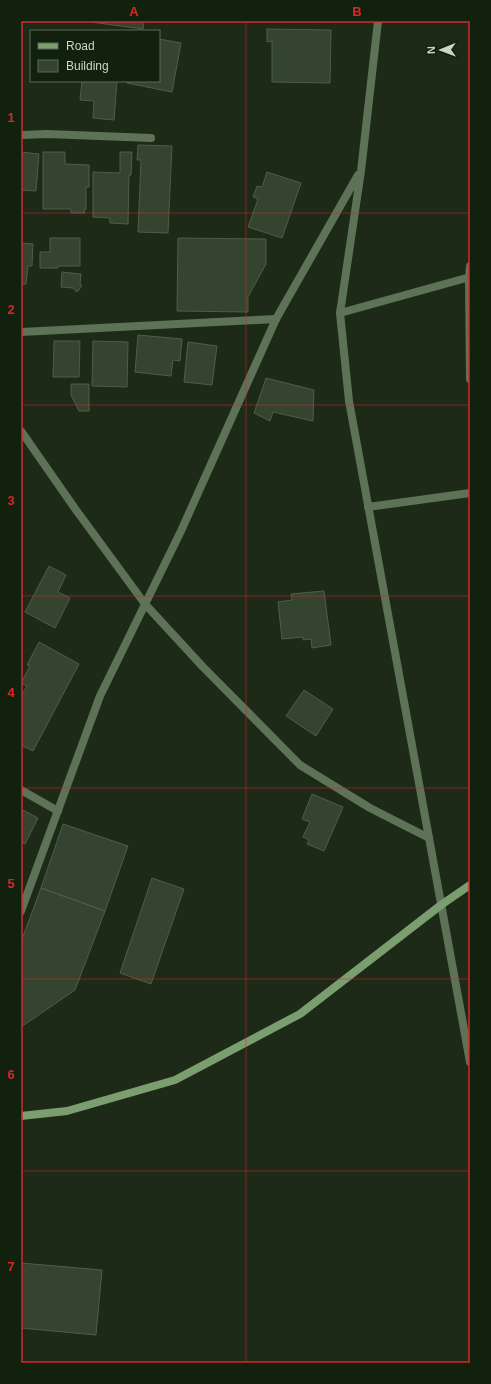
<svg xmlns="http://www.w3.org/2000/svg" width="491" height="1384" viewBox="0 0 491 1384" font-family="Arial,sans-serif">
  <rect width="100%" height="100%" fill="#1c2a17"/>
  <path fill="#354430" stroke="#4d5e48" d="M 91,21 L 144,21 L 143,29 L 91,22 Z
    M 267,29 L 331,30 L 330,83 L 272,82 L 272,41 L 267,42 Z
    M 159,39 L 181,43 L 172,92 L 127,83 L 128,81 L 159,81 Z
    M 82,81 L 117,81 L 114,120 L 93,118 L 94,101 L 80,100 Z
    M 138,145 L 172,146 L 168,233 L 138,232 L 141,160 L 137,160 Z
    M 21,152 L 39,154 L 36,191 L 21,190 Z
    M 43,152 L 65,152 L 65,164 L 89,165 L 89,187 L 86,187 L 86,209 L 84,209 L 85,213 L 71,213 L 71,209 L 43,209 Z
    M 120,152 L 132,152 L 131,175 L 129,175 L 128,224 L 110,223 L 110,218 L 93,217 L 93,172 L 120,173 Z
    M 267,172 L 301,183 L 282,238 L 248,227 L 258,199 L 253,197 L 257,186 L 262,187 Z
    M 50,238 L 80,238 L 80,266 L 58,266 L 58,268 L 40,268 L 40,252 L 50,252 Z
    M 178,238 L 266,239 L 266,264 L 248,297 L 248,312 L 177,311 Z
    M 21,243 L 33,244 L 32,266 L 28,266 L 26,284 L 21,284 Z
    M 62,272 L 81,274 L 80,284 L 82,286 L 77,292 L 73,288 L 61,287 Z
    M 138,335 L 182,339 L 180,361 L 173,360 L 171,376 L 135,372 Z
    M 54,341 L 80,341 L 79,377 L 53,377 Z
    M 93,341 L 128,342 L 127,387 L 92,386 Z
    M 188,342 L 217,346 L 212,385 L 184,382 Z
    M 266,378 L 314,390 L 313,421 L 273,412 L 270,421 L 254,413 Z
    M 71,384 L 89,384 L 89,411 L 79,411 L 71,395 Z
    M 49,566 L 66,575 L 58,592 L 70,598 L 55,628 L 25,612 Z
    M 324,591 L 331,645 L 312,648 L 311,639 L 303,640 L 303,637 L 282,639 L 278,602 L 292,600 L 291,594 Z
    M 39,642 L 79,664 L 33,751 L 21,745 L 21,696 L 27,686 L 21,683 L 30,666 L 27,665 Z
    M 304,690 L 333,709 L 316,736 L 286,716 Z
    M 312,794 L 343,807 L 324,851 L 307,844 L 309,840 L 303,837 L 310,822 L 302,819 Z
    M 21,809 L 38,818 L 25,844 L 21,842 Z
    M 63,824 L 128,846 L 105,911 L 41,888 Z
    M 152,878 L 184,889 L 151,984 L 120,973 Z
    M 41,888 L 105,911 L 75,990 L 21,1027 L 21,942 Z
    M 21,1263 L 102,1270 L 96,1335 L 21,1328 Z"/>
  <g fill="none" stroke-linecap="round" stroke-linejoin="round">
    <path stroke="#5d7256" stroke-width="8" d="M 470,266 L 469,277 L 470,379
      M 340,313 L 470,277
      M 368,507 L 470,493"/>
    <path stroke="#5d7256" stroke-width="8" d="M 21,135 L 47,134 L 151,138
      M 21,332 L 276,319
      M 21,431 L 76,510 L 145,604 L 203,667 L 300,765 L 370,808 L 429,838
      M 21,790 L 58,811"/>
    <path stroke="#5d7256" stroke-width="8" d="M 378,21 L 361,171 L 340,313 L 349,401 L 470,1062
      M 21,911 L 100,696 L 181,531 L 276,319 L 358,175"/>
    <path stroke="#7b9e70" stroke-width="8" d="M 21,1116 L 67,1111 L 175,1080 L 300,1014 L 441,905 L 470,885"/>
  </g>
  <path fill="none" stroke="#d62828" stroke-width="1" stroke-opacity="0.55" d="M 246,21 L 246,1363M 21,213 L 470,213M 21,405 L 470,405M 21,596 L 470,596M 21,788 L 470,788M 21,979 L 470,979M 21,1171 L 470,1171"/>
  <rect width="491" height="1384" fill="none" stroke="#12200e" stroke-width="44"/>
  <rect x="30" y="30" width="130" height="52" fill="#12200e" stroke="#5c6859"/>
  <rect x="38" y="43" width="20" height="6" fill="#7b9e70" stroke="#5c6859"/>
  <text x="66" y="50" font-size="12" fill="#ccd5c9">Road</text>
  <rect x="38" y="60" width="20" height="12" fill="#354430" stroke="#5c6859"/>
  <text x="66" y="70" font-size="12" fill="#ccd5c9">Building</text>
  <g transform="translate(441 50) rotate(269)" stroke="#12200e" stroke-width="3" paint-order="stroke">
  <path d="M0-3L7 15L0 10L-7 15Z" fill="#ccd5c9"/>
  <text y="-6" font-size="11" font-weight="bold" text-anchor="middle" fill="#ccd5c9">N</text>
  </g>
  <rect x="22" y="22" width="447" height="1340" fill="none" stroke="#d62828" stroke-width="1.5"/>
  <g font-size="13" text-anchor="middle" font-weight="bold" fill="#d62828">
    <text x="134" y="16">A</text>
    <text x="357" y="16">B</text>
    <text x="11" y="122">1</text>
    <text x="11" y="314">2</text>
    <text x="11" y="505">3</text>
    <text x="11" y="697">4</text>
    <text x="11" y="888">5</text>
    <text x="11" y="1079">6</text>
    <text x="11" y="1271">7</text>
  </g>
</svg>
